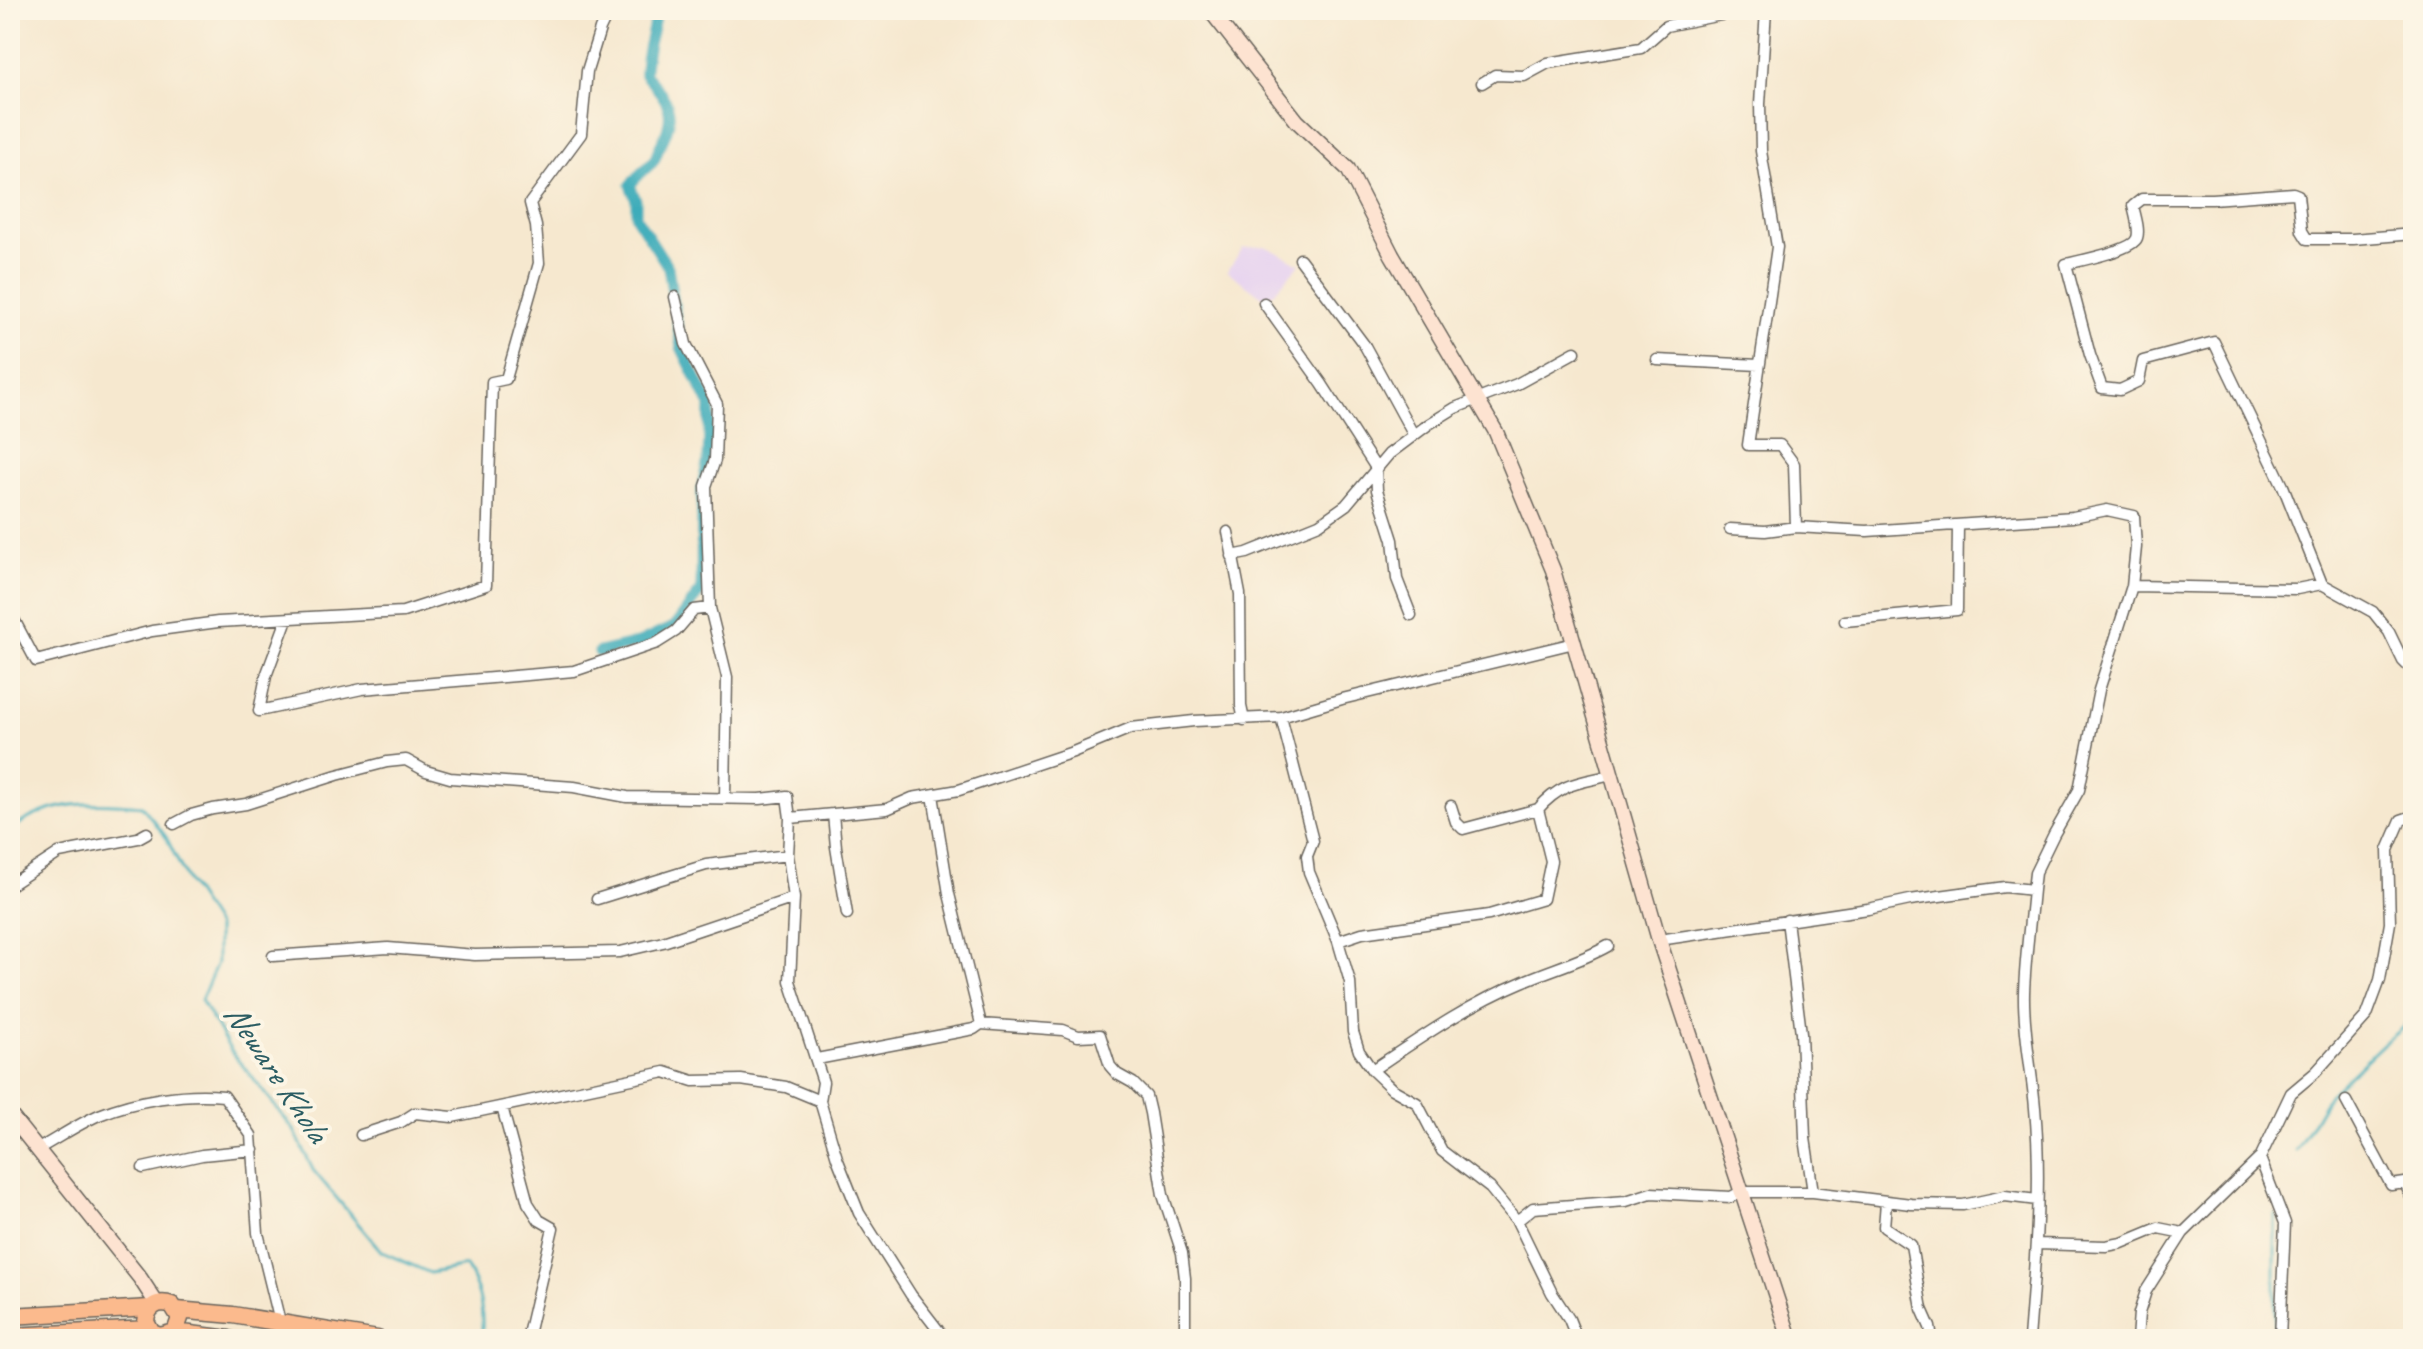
<svg xmlns="http://www.w3.org/2000/svg" width="2423" height="1349" viewBox="0 0 2423 1349" font-family="Caveat,sans-serif">
  <rect width="100%" height="100%" fill="#fcf5e5"/>
  <filter id="ink" filterUnits="userSpaceOnUse"><feTurbulence type="fractalNoise" baseFrequency=".0125" numOctaves="2"/><feDisplacementMap in="SourceGraphic" scale="16" xChannelSelector="R" yChannelSelector="G"/><feConvolveMatrix kernelMatrix="1 2 1 2 8 2 1 2 1" color-interpolation-filters="sRGB"/></filter>
  <filter id="wash" filterUnits="userSpaceOnUse"><feTurbulence type="fractalNoise" baseFrequency=".006" numOctaves="4" result="noise"/><feDisplacementMap in="SourceGraphic" scale="32" xChannelSelector="R" yChannelSelector="G"/><feGaussianBlur stdDeviation="1.8" result="paint"/><feColorMatrix in="noise" values="0 0 0 0 0 0 0 0 0 0 0 0 0 0 0 0 0 1.4 0 .05"/><feComposite in="paint" operator="in"/></filter>
  <g filter="url(#wash)">
    <rect width="100%" height="100%" fill="#f6e8cf"/>
    <path fill="#e6d2f0" d="M 1265,246 L 1300,264 L 1267,300 L 1227,271 L 1243,248 Z"/>
    <g fill="none" stroke-linecap="round" stroke-linejoin="round">
      <path stroke="#3dacba" stroke-width="3" d="M 10,831 C 47,800 96,801 142,806 L 166,837 L 188,882 L 217,927 L 217,963 L 201,1000 L 231,1051 L 294,1130 L 313,1170 L 382,1252 L 430,1273 L 466,1266 C 478,1287 483,1304 482,1329
        M 2296,1151 L 2329,1095 L 2384,1043 L 2413,1019
        M 2275,1215 L 2275,1331"/>
      <path stroke="#3dacba" stroke-width="11" d="M 599,652 L 641,642 L 675,626 L 701,590 L 702,486 L 708,460 L 710,406 L 681,347 L 668,267 L 636,217 L 636,200 L 630,185 C 637,176 644,170 652,163 C 656,159 657,152 660,146 C 678,114 669,100 645,75 C 644,53 654,32 656,10"/>
    </g>
  </g>
  <g filter="url(#ink)">
    <g fill="none" stroke-linecap="round" stroke-linejoin="round">
      <defs>
        <path id="street" d="M 1766,10 L 1760,104 L 1761,151 L 1777,247 L 1748,445 L 1780,445 L 1794,464 L 1796,527
          M 1482,83 L 1495,75 L 1524,76 L 1548,63 L 1641,48 L 1666,26 L 1726,14 L 1749,12 L 1765,14
          M 1300,259 L 1365,346 L 1413,434
          M 675,297 L 686,344 L 717,404 L 715,460 L 706,486 L 710,608 L 727,677 L 725,798
          M 1264,303 L 1322,384 L 1376,468 L 1377,490 L 1393,540 L 1397,579 L 1411,615
          M 1657,360 L 1759,365
          M 1730,529 L 1765,531 L 1796,527 L 1867,531 L 2073,517 L 2107,510 L 2134,516 L 2136,547 L 2132,586 L 2099,690 L 2079,790 L 2054,834 L 2035,873 L 2033,890 C 2030,924 2025,959 2024,993 C 2023,1032 2032,1070 2035,1108 C 2042,1185 2035,1262 2029,1339
          M 1228,532 L 1240,594 L 1241,706 L 1244,720
          M 1232,556 L 1247,553 L 1319,524 L 1346,505 L 1389,454 L 1429,424 L 1455,408 L 1517,384 L 1575,352
          M 2322,584 L 2283,486 L 2214,342 L 2143,361 L 2139,381 L 2120,390 L 2102,388 L 2090,355 L 2066,264 C 2079,261 2133,250 2137,238 C 2140,230 2135,215 2133,206 L 2142,199 L 2212,199 L 2293,193 L 2298,195 L 2302,231 L 2307,239 L 2353,239 L 2413,234
          M 2132,586 L 2297,589 L 2322,584 L 2373,612 L 2389,632 L 2403,661 L 2413,671
          M 10,612 L 36,661 L 152,631 L 218,622 L 403,612 L 486,585 L 492,382 L 506,379 L 539,263 L 536,226 L 530,203 L 581,134 L 587,71 L 600,29 L 609,10
          M 287,619 L 266,676 L 259,711 L 362,689 L 574,671 L 657,643 L 676,631 L 694,610 L 710,608
          M 1845,621 L 1957,610 L 1958,525
          M 1281,717 L 1313,841 L 1307,856 L 1309,872 L 1338,941 L 1350,982 L 1353,1032 L 1359,1051 L 1372,1070 L 1392,1089 L 1417,1103 L 1442,1151 L 1490,1188 L 1517,1221 L 1552,1293 L 1569,1319 L 1577,1339
          M 933,795 L 949,894 L 981,1024 L 1063,1030 L 1078,1036 L 1100,1035 L 1110,1066 L 1117,1074 L 1133,1083 L 1146,1096 L 1150,1113 L 1163,1195 L 1182,1253 L 1185,1278 L 1185,1339
          M 1451,806 L 1456,822 L 1463,829 L 1538,809
          M 833,814 L 836,847 L 847,914
          M 174,824 L 191,815 L 213,809 L 246,804 L 337,775 L 387,762 L 406,760 L 426,771 L 450,778 L 574,787 L 627,797 L 760,799 L 787,796 L 790,818
          M 10,885 L 59,853 L 138,838 L 147,833
          M 597,899 L 706,865 L 788,855
          M 1787,920 L 1801,1033 L 1805,1138 L 1813,1192
          M 1659,940 L 1868,909 L 1910,900 L 2005,887 L 2033,890
          M 1338,941 L 1362,933 L 1489,915 L 1543,899 L 1551,861 L 1538,809 C 1562,782 1579,783 1612,775
          M 273,956 L 388,948 L 475,955 L 620,952 L 663,942 L 794,898
          M 817,1059 L 974,1029 L 981,1024
          M 1372,1070 C 1420,1038 1469,1004 1522,982 C 1551,969 1580,962 1608,946
          M 2346,1101 L 2391,1185 L 2405,1183 L 2413,1202
          M 502,1107 L 528,1203 L 539,1220 L 553,1228 L 527,1339
          M 361,1135 L 401,1122 L 415,1113 L 452,1117 L 665,1072 L 693,1081 L 741,1080 L 786,1087 L 820,1101
          M 38,1149 C 58,1138 78,1124 99,1115 C 136,1100 184,1092 224,1096 L 251,1135 L 258,1233 L 280,1322
          M 2260,1158 L 2285,1223 L 2280,1339
          M 143,1168 L 202,1155 L 253,1150
          M 1886,1202 L 1884,1227 L 1911,1245 L 1922,1309 L 1930,1327 L 1932,1339
          M 1517,1221 L 1533,1208 L 1626,1201 L 1651,1193 L 1731,1197 L 1741,1192 L 1813,1192 L 1911,1204 L 1963,1205 L 2005,1196 L 2037,1200
          M 2037,1244 L 2106,1246 L 2122,1243 L 2158,1228 L 2183,1233
          M 945,1339 L 911,1295 L 859,1213 L 837,1158 L 820,1101 L 823,1082 L 790,981 L 794,898 L 788,855 L 790,818 L 887,809 L 912,798 L 959,790 L 1073,752 L 1131,728 L 1194,721 L 1281,717 L 1342,699 L 1574,643
          M 2137,1339 L 2139,1313 L 2146,1291 L 2183,1233 L 2260,1158 L 2291,1093 L 2316,1072 L 2367,1015 L 2380,980 L 2390,923 L 2388,850 L 2401,820 L 2413,816"/>
        <path id="secondary" d="M 1210,10 L 1297,121 L 1348,169 L 1392,255 L 1496,432 L 1553,570 L 1659,940 L 1790,1339
          M 10,1115 L 140,1278 L 157,1304"/>
        <path id="primary" d="M 177,1310 L 233,1315 L 378,1339
          M 10,1316 L 150,1308
          M 175,1332 L 180,1318 L 172,1305 C 157,1300 147,1307 146,1322 L 152,1333 L 160,1336 L 175,1332 L 229,1339
          M 10,1336 L 148,1329"/>
      </defs>
      <use href="#street" stroke="#68635b" stroke-width="13"/>
      <use href="#secondary" stroke="#68635b" stroke-width="17"/>
      <use href="#primary" stroke="#68635b" stroke-width="19"/>
      <use href="#street" stroke="#fff" stroke-width="10"/>
      <use href="#secondary" stroke="#fde3d1" stroke-width="14"/>
      <use href="#primary" stroke="#fbba8d" stroke-width="16"/>
    </g>
  </g>
  <g text-anchor="middle" dominant-baseline="central" stroke-width="8" stroke-linejoin="round" paint-order="stroke">
    <g font-size="34" font-style="italic" fill="#2b5d63" stroke="#fcf5e5">
      <text transform="translate(277 1072) rotate(56)">Neware Khola</text>
    </g>
  </g>
  <rect width="2423" height="1349" fill="none" stroke="#fcf5e5" stroke-width="40"/>
</svg>
